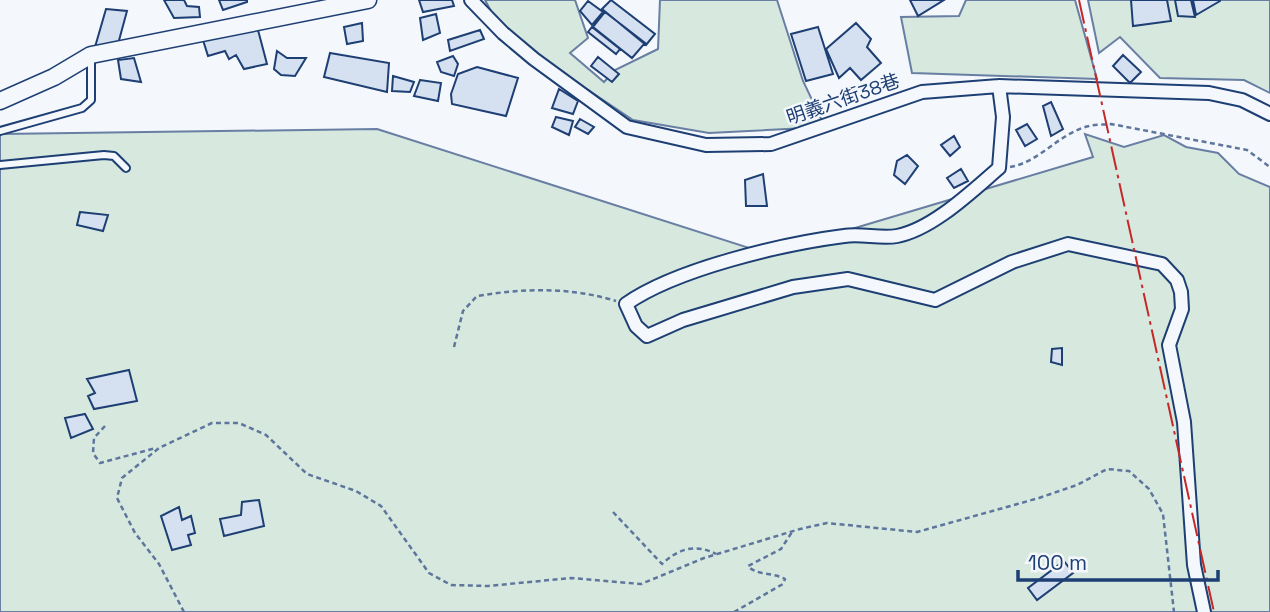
<svg xmlns="http://www.w3.org/2000/svg" width="1270" height="612" viewBox="0 0 1270 612" font-family="'Space Grotesk','Noto Sans TC',sans-serif">
  <rect width="100%" height="100%" fill="#f4f7fb"/>
  <path fill="#d7e8df" stroke="#687fa3" stroke-width="2" d="M 485,0 L 575,0 L 588,38 L 570,53 L 604,82 L 615,70 L 658,49 L 660,0 L 777,0 L 803,81 L 825,127 L 709,133 L 633,120 L 503,33 Z
    M 966,0 L 1075,0 L 1097,79 L 912,73 L 901,17 L 959,16 Z
    M 1088,0 L 1270,0 L 1270,93 L 1244,80 L 1160,78 L 1120,37 L 1099,53 Z
    M 377,129 L 768,254 L 1093,157 L 1085,134 L 1124,147 L 1164,135 L 1186,147 L 1218,153 L 1239,174 L 1270,187 L 1270,612 L 0,612 L 0,134 Z"/>
  <path fill="#d5e0f0" stroke="#1d3f73" stroke-width="2" d="M 164,0 L 184,0 L 187,6 L 199,7 L 200,17 L 174,18 Z
    M 219,0 L 247,0 L 247,2 L 223,10 Z
    M 419,0 L 452,0 L 454,6 L 423,12 Z
    M 611,0 L 655,34 L 646,45 L 602,9 Z
    M 910,0 L 944,0 L 918,16 Z
    M 1131,0 L 1167,0 L 1171,21 L 1133,26 Z
    M 1175,0 L 1191,0 L 1195,17 L 1178,16 Z
    M 1193,0 L 1220,0 L 1220,1 L 1196,15 Z
    M 588,1 L 603,12 L 592,25 L 580,11 Z
    M 106,9 L 127,11 L 118,44 L 95,47 Z
    M 605,12 L 645,43 L 632,58 L 593,27 Z
    M 436,14 L 440,33 L 423,40 L 420,18 Z
    M 362,23 L 363,41 L 347,44 L 344,27 Z
    M 856,23 L 871,39 L 867,47 L 881,63 L 861,80 L 850,68 L 839,78 L 826,49 Z
    M 592,27 L 620,49 L 616,54 L 588,32 Z
    M 818,27 L 833,74 L 806,81 L 791,34 Z
    M 258,30 L 267,64 L 244,69 L 236,55 L 229,59 L 225,51 L 208,56 L 203,40 Z
    M 480,30 L 484,39 L 450,51 L 448,40 Z
    M 277,51 L 287,58 L 306,58 L 295,76 L 281,75 L 274,69 Z
    M 330,53 L 389,63 L 387,92 L 324,77 Z
    M 1123,55 L 1141,72 L 1130,83 L 1113,66 Z
    M 453,56 L 458,64 L 454,76 L 441,72 L 437,62 Z
    M 598,57 L 619,74 L 612,82 L 591,66 Z
    M 134,58 L 141,82 L 121,79 L 118,60 Z
    M 477,67 L 518,78 L 506,116 L 452,104 L 451,94 L 458,74 Z
    M 393,76 L 414,82 L 410,92 L 392,91 Z
    M 420,80 L 441,83 L 438,101 L 414,96 Z
    M 559,89 L 578,101 L 573,114 L 552,108 Z
    M 1051,102 L 1063,129 L 1051,136 L 1043,106 Z
    M 556,117 L 573,121 L 569,135 L 552,127 Z
    M 580,119 L 594,127 L 588,134 L 575,127 Z
    M 1027,124 L 1037,139 L 1025,146 L 1016,130 Z
    M 954,136 L 960,147 L 950,156 L 941,145 Z
    M 907,155 L 918,166 L 905,184 L 894,175 L 897,161 Z
    M 961,169 L 968,181 L 954,188 L 947,178 Z
    M 763,174 L 767,206 L 746,206 L 745,180 Z
    M 80,212 L 108,215 L 103,231 L 77,225 Z
    M 1062,348 L 1062,365 L 1051,362 L 1052,349 Z
    M 129,370 L 137,401 L 94,409 L 88,396 L 95,393 L 87,379 Z
    M 85,414 L 93,429 L 71,438 L 65,418 Z
    M 259,500 L 264,526 L 224,536 L 220,519 L 241,515 L 242,502 Z
    M 179,507 L 182,520 L 191,516 L 195,533 L 188,535 L 191,545 L 172,550 L 161,516 Z
    M 1064,561 L 1073,573 L 1037,600 L 1028,588 Z"/>
  <g fill="none" stroke-linecap="round" stroke-linejoin="round">
    <defs>
      <path id="service" d="M 0,131 L 82,108 L 91,100 L 91,55
        M 0,165 L 104,155 L 114,156 L 126,168"/>
      <path id="minor" d="M 471,0 L 503,33 L 534,59 L 627,127 L 706,145 L 771,144 L 922,92 L 999,86 L 1209,93 L 1242,100 L 1270,114
        M 999,86 L 1003,117 L 999,168 C 972,191 933,229 897,236 C 880,239 861,233 844,236 C 782,244 676,269 626,304 L 636,326 L 647,336 L 683,320 L 793,287 L 848,279 L 935,300 L 1012,262 L 1068,244 L 1162,264 L 1177,280 L 1181,292 L 1182,309 L 1169,345 L 1184,422 L 1194,565 L 1204,612"/>
      <path id="tertiary" d="M 0,101 L 54,77 L 91,55 L 368,0"/>
    </defs>
    <use href="#service" stroke="#1d3f73" stroke-width="10"/>
    <use href="#minor" stroke="#1d3f73" stroke-width="16"/>
    <use href="#tertiary" stroke="#1d3f73" stroke-width="19"/>
    <path stroke="#5e769c" stroke-width="2.5" stroke-dasharray="5 3.5" stroke-linecap="butt" d="M 1010,167 C 1040,162 1059,133 1089,126 C 1095,124 1104,125 1111,124 L 1247,150 L 1270,167
      M 454,347 L 463,311 L 477,296 C 525,288 570,287 616,301
      M 105,426 L 94,438 L 93,453 L 100,463 L 156,448
      M 613,512 L 662,564 C 678,549 695,543 716,554
      M 184,612 L 159,564 L 135,533 L 117,498 L 122,478 L 159,448 L 212,423 L 239,423 L 266,435 L 307,474 L 356,491 L 381,506 L 429,573 L 451,585 L 488,586 L 571,578 L 641,584 L 704,558 L 800,529 L 827,523 L 917,532 L 1039,498 L 1077,485 L 1107,469 L 1129,471 L 1149,489 L 1163,514 L 1174,612
      M 734,612 L 783,584 L 785,579 C 773,572 757,576 748,566 L 781,549 L 792,532"/>
    <use href="#service" stroke="#f4f7fb" stroke-width="6"/>
    <use href="#minor" stroke="#f4f7fb" stroke-width="12"/>
    <use href="#tertiary" stroke="#f4f7fb" stroke-width="16"/>
    <path stroke="#c62828" stroke-width="2" stroke-dasharray="24 5 3.5 5" stroke-linecap="butt" d="M 1079,0 L 1214,612"/>
  </g>
  <g text-anchor="middle" dominant-baseline="central" stroke-width="5" stroke-linejoin="round" paint-order="stroke">
    <g font-size="19" fill="#1d3f73" stroke="#f4f7fb">
      <text transform="translate(843 99) rotate(-19)">明義六街38巷</text>
    </g>
  </g>
  <path d="M1018 570v10h200v-10" fill="none" stroke="#1d3f73" stroke-width="3.5"/>
  <text x="1028" y="570" font-size="21" fill="#1d3f73" stroke="#f4f7fb" stroke-width="5" paint-order="stroke">100 m</text>
</svg>
